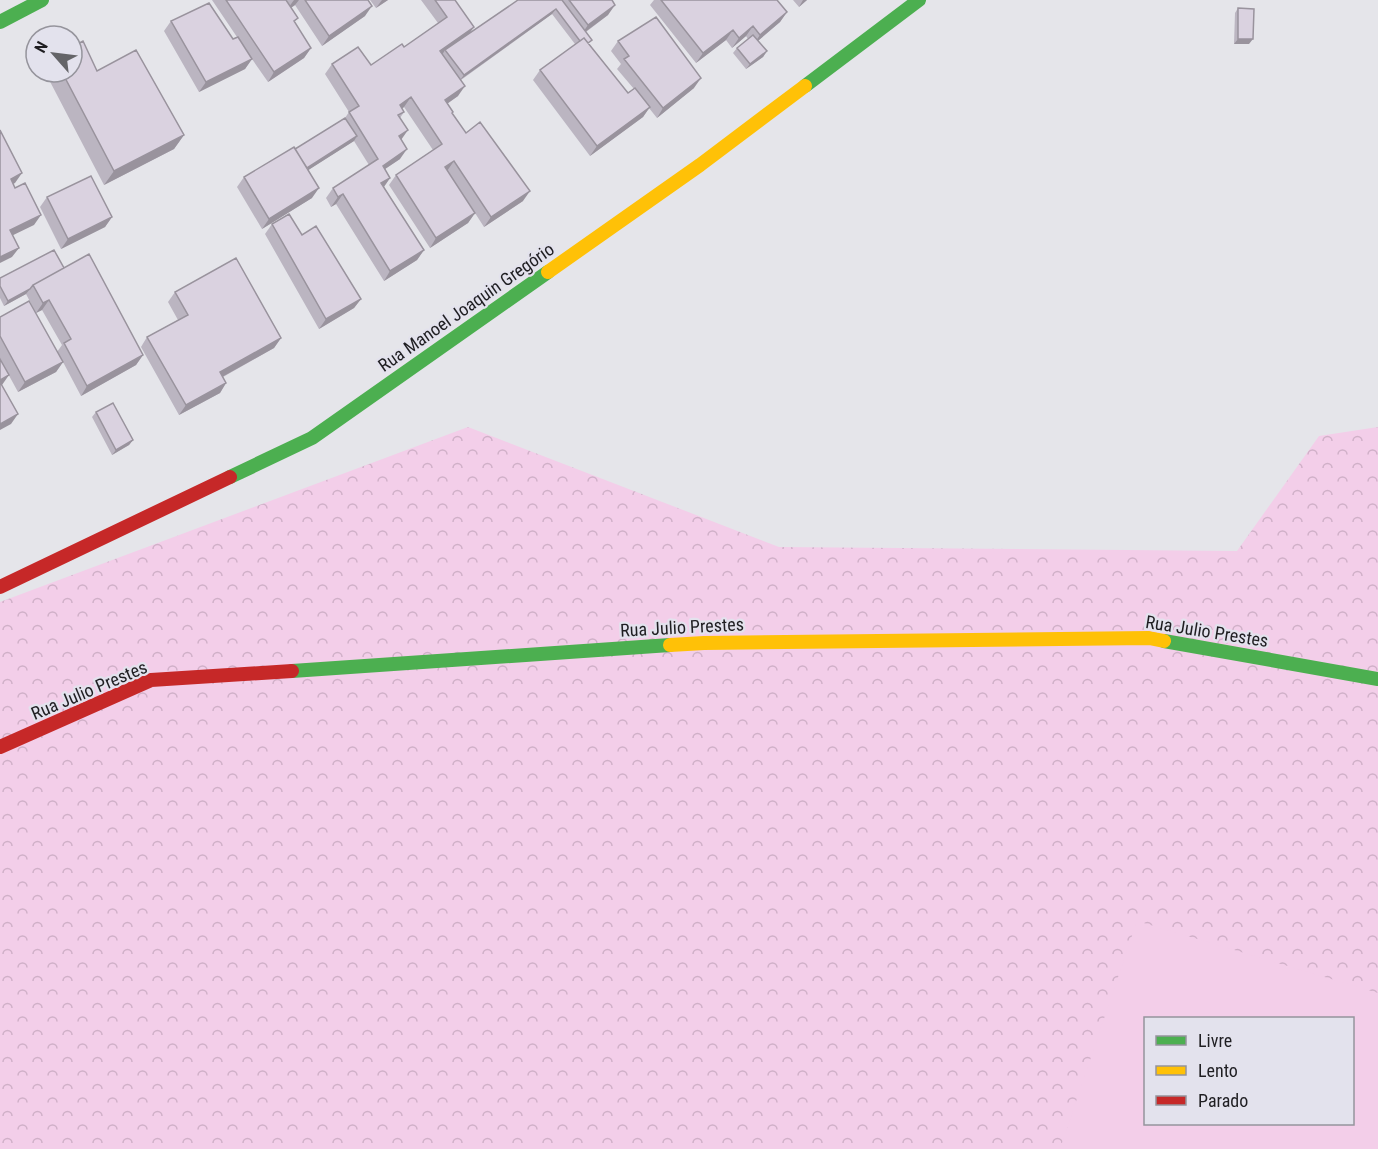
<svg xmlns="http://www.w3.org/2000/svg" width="1378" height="1149" viewBox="0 0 1378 1149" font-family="'Roboto Condensed',sans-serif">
  <defs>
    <pattern id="park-crowns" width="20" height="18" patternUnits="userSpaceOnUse" patternTransform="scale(1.5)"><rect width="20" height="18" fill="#f3cee9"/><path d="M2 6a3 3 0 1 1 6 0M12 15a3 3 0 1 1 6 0" fill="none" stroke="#d0b0c8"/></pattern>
  </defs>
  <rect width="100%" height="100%" fill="#e5e5ea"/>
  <path fill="url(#park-crowns)" fill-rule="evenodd" d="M 468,427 L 779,547 L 1237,551 L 1319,436 L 1378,427 L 1378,1149 L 0,1149 L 0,602 ZM 1146,1018 L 1352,1018 L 1352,1124 L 1146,1124 Z"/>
  <path fill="#f3cee9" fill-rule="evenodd" d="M 1137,921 L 1378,993 L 1378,1149 L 1060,1149 ZM 1146,1018 L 1352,1018 L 1352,1124 L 1146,1124 Z"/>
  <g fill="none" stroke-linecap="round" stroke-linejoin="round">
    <path stroke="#4caf50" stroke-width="14" d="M 0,22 L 42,0
      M 805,86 L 919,0
      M 230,477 L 312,438 L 548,272
      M 1164,641 L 1378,679
      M 292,671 L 670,645"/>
    <path stroke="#ffc107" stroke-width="14" d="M 548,272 L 700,165 L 805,86
      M 670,645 L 704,643 L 1149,638 L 1164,641"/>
    <path stroke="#c62828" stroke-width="14" d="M 0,587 L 230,477
      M 0,747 L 151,680 L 292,671"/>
  </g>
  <path fill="#bbb5c1" d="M 212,0 L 368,0 L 365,16 L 322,46 L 295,5 L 291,8 L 298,18 L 294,22 L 311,48 L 304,58 L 268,82 L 252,59 L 245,69 L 199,92 L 164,31 L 171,21 L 233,39 L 237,37 Z
    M 370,0 L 388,0 L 376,8 Z
    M 421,0 L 455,0 L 470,33 L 518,0 L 612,0 L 608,15 L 586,32 L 589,44 L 628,93 L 634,89 L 617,69 L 621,64 L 611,51 L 618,41 L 694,88 L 657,118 L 649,108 L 643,117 L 590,156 L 533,80 L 540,70 L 575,44 L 552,14 L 461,80 L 458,96 L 447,104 L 452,114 L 466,133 L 523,201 L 484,227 L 475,213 L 468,223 L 430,248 L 389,185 L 396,175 L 433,150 L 404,107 L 402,109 L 404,112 L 400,118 L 401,140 L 400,159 L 385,169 L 390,178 L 384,187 L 424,250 L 417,260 L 384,281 L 336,204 L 331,207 L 326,198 L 333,188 L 369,165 L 354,141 L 308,170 L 312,198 L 262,229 L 237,187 L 244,177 L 295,149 L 345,118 L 349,112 L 325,74 L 332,64 L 371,65 L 404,47 L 438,23 Z
    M 654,0 L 777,0 L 787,12 L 780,22 L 758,41 L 767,51 L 763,57 L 746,69 L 733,53 L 737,48 L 748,39 L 746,36 L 732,48 L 726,40 L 696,63 L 650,5 Z
    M 793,0 L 807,0 L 799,7 Z
    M 1238,8 L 1249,44 L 1234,44 L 1235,13 Z
    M 97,71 L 184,135 L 174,149 L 104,185 L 45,72 L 72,72 Z
    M 47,197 L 112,217 L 105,227 L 61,249 L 40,207 Z
    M 272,224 L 302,235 L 361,299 L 354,308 L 319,329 L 265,234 Z
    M 64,268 L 143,355 L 136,365 L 81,396 L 63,362 L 56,372 L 18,392 L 0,359 L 0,317 L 57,352 L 62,345 L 42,310 L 36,313 L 26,294 L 4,306 L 0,298 L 0,278 Z
    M 175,292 L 281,338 L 274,348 L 223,377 L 226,383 L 220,393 L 179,415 L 141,347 L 147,337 L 178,320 L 168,302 Z
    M 96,412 L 133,440 L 129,445 L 112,455 L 92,417 Z"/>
  <path fill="#99939d" d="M 294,0 L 299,0 L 295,5 L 286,11 Z
    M 382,0 L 388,0 L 376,8 Z
    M 803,0 L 807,0 L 799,7 Z
    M 615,5 L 608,15 L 581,35 L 588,25 Z
    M 372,6 L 365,16 L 322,46 L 329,36 Z
    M 556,9 L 552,14 L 460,80 L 464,75 Z
    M 787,12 L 780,22 L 753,45 L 760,35 Z
    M 753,26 L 746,36 L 732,48 L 739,38 Z
    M 474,27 L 467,37 L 445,50 L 442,55 L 440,51 Z
    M 733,30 L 726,40 L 696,63 L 703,53 Z
    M 1238,39 L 1253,39 L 1249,44 L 1234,44 Z
    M 311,48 L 304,58 L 268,82 L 274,72 Z
    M 767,51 L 763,57 L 746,69 L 750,64 Z
    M 252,59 L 245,69 L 199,92 L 206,82 Z
    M 701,78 L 694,88 L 657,118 L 663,108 Z
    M 465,86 L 458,96 L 438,110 L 445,100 Z
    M 411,97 L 404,107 L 393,115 L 400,105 Z
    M 650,107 L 643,117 L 590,156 L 597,146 Z
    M 408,130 L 401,140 L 399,136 Z
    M 184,135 L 174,149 L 104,185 L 114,171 Z
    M 357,136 L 354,141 L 299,176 L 302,170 Z
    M 407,149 L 400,159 L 376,175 L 383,166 Z
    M 454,161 L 447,171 L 445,167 Z
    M 22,173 L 15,183 L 4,189 L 11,179 Z
    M 390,178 L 383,188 L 381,183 Z
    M 319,188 L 312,198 L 262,229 L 269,219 Z
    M 530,191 L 523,201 L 484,227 L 491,217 Z
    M 343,194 L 336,204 L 331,207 L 338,197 Z
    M 475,213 L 468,223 L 430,248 L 436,238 Z
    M 41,215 L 34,225 L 3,240 L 10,230 Z
    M 112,217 L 105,227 L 61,249 L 68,239 Z
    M 19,248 L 12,257 L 0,263 L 0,257 Z
    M 424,250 L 417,260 L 384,281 L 390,271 Z
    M 30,289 L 26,294 L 4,306 L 8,301 Z
    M 361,299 L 354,308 L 319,329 L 326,319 Z
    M 49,300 L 42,310 L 36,313 L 43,303 Z
    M 281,338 L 274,348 L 213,382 L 220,372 Z
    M 143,355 L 136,365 L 81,396 L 87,386 Z
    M 63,362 L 56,372 L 18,392 L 25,382 Z
    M 9,375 L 2,385 L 0,386 L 0,380 Z
    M 226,383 L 220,393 L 179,415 L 186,405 Z
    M 18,414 L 11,424 L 0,430 L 0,424 Z
    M 133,440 L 129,445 L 112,455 L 116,450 Z"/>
  <path fill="#dad2e0" stroke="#99939d" stroke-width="1.5" d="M 226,0 L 286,0 L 298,18 L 294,21 L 311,48 L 274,72 Z
    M 305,0 L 368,0 L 372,6 L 329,36 Z
    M 435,0 L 455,0 L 474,27 L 440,51 L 465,86 L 445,100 L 453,112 L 452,113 L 466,133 L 480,122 L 530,191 L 491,217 L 454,161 L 445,167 L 475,213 L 436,238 L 396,175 L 442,144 L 411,97 L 400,105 L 404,112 L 398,115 L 408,130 L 399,136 L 407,149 L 383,166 L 390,178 L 381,183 L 424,250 L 390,271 L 343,194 L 338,197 L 333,188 L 378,159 L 349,112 L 359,106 L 332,64 L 358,47 L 371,65 L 402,44 L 404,47 L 447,17 Z
    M 518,0 L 562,0 L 592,40 L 588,43 L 584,38 L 580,41 L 556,9 L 464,75 L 445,50 Z
    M 569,0 L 612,0 L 615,5 L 588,25 Z
    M 661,0 L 777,0 L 787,12 L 760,35 L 753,26 L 739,38 L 733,30 L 703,53 Z
    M 209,3 L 233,39 L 238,37 L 252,59 L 206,82 L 171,21 Z
    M 1238,8 L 1254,9 L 1253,39 L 1238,39 Z
    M 656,17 L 701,78 L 663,108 L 624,59 L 629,56 L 618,41 Z
    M 753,35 L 767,51 L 750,64 L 737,48 Z
    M 584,38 L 628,93 L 635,88 L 650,107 L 597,146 L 540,70 Z
    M 83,41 L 97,71 L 136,50 L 184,135 L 114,171 L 62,72 L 72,72 L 72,47 Z
    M 345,118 L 357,136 L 307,168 L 295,149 Z
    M 0,130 L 22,173 L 11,179 L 15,188 L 25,183 L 41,215 L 10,230 L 19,248 L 0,257 Z
    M 294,147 L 319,188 L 269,219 L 244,177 Z
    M 91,176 L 112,217 L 68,239 L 47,197 Z
    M 289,214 L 302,235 L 316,226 L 361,299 L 326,319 L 272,224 Z
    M 54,250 L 64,268 L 33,285 L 30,289 L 8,301 L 0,286 L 0,278 Z
    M 89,254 L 143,355 L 87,386 L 64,343 L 71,339 L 49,300 L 43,303 L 33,285 Z
    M 236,258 L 281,338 L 220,372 L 226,383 L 186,405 L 147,337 L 188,315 L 175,292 Z
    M 29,301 L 63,362 L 25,382 L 0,336 L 0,317 Z
    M 0,359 L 9,375 L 0,380 Z
    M 0,382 L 18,414 L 0,424 Z
    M 113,403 L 133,440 L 116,450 L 96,412 Z"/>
  <g text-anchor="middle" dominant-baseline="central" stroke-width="4.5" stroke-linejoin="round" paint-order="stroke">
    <g font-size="18" fill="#1f1e22" stroke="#e3e2ed">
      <text transform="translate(466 307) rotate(-35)">Rua Manoel Joaquin Gregório</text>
      <text transform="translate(682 627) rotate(-3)">Rua Julio Prestes</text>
      <text transform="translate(1207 631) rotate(9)">Rua Julio Prestes</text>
      <text transform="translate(89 690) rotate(-23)">Rua Julio Prestes</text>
    </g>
  </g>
  <rect x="1144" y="1017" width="210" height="108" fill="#e3e2ed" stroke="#95949c" stroke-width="1.5"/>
  <rect x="1156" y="1036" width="30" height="9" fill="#4caf50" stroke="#95949c" stroke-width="1.5"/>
  <text x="1198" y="1047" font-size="18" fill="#1f1e22">Livre</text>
  <rect x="1156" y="1066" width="30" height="9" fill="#ffc107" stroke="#95949c" stroke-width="1.5"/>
  <text x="1198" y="1077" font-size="18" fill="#1f1e22">Lento</text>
  <rect x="1156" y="1096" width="30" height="9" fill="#c62828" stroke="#95949c" stroke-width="1.5"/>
  <text x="1198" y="1107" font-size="18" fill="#1f1e22">Parado</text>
  <g transform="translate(54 54) rotate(298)"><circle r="28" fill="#e3e2ed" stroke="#95949c" stroke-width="1.5"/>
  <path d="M0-4.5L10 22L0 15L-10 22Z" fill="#646468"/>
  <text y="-9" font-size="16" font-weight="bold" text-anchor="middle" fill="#1f1e22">N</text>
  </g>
</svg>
